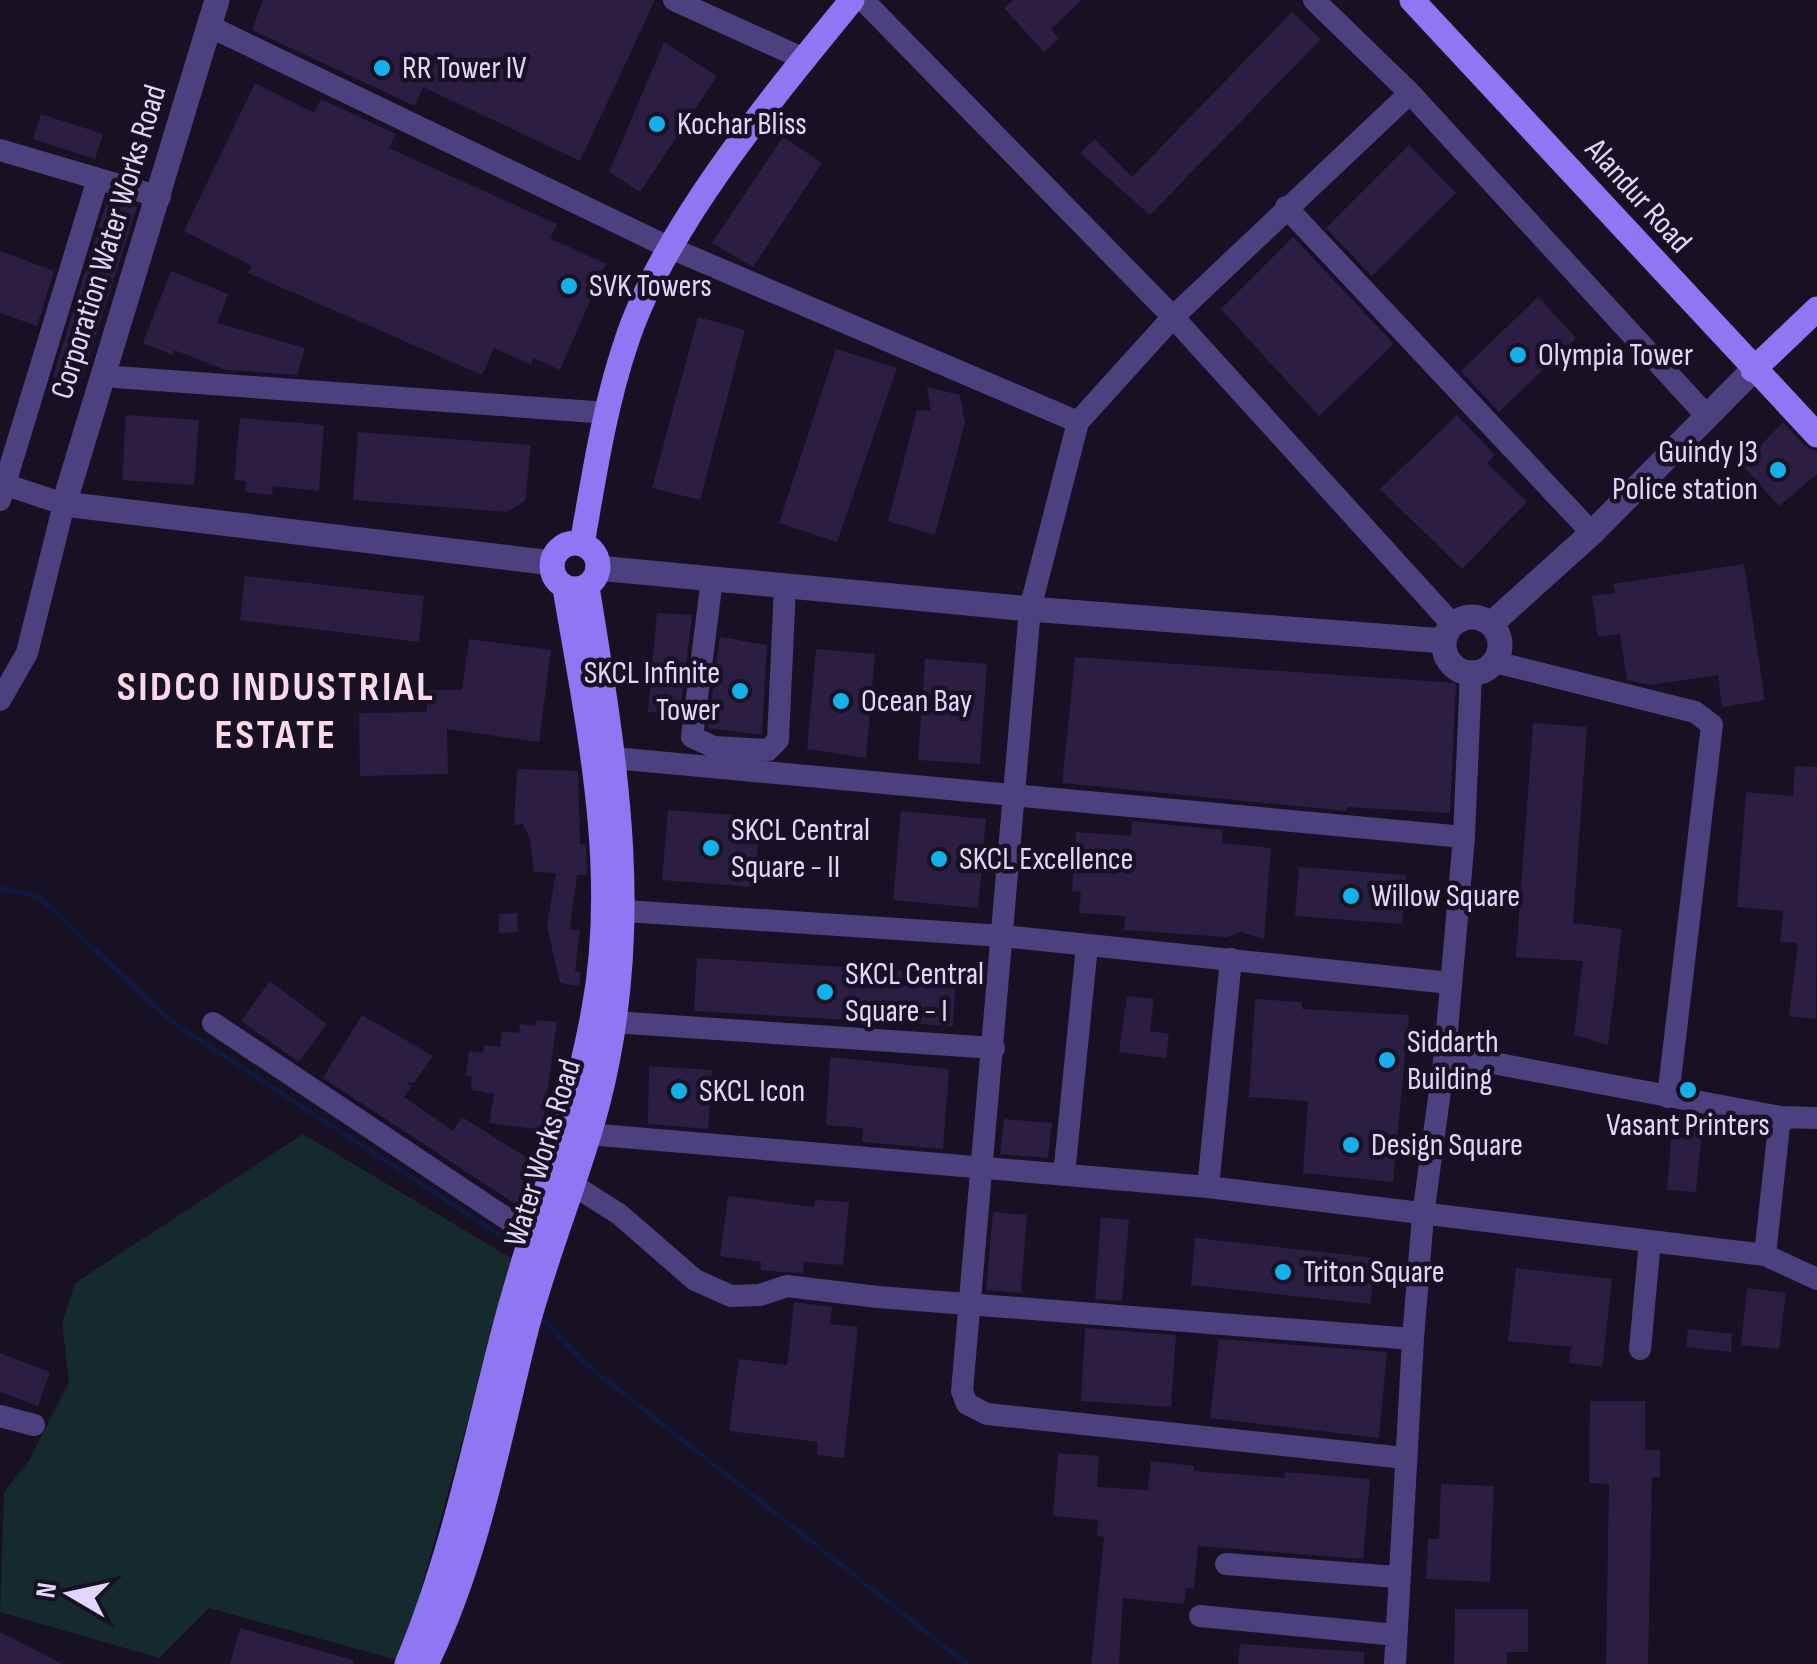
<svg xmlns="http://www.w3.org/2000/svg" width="1817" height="1664" viewBox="0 0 1817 1664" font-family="'Sofia Sans Condensed',sans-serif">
  <rect width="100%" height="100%" fill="#171123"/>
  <path fill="#142a2d" d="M 303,1134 L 513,1259 L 401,1661 L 209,1608 L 159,1658 L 0,1612 L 4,1492 L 30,1459 L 69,1382 L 62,1323 L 75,1283 Z"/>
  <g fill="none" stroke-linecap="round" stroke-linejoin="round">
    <path stroke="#0f183e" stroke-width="5" d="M 0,888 L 39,897 L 172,1022 L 521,1249
      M 539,1316 L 586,1364 L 967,1664"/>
  </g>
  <path fill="#2c1e43" d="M 263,0 L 655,0 L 580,161 L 423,87 L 415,106 L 252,30 Z
    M 1013,0 L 1082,0 L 1051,29 L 1059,38 L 1044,52 L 1004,8 Z
    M 1292,12 L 1321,39 L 1150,215 L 1080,153 L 1095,139 L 1132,177 Z
    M 664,42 L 717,76 L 640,192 L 609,172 Z
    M 255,83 L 314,113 L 321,99 L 396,134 L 389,148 L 557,224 L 550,238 L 606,264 L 560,370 L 534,358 L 531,365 L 494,348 L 482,375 L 248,273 L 252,266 L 184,231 Z
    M 41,114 L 103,134 L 95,159 L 33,139 Z
    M 783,137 L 822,163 L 753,267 L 712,243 Z
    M 1409,145 L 1456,193 L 1372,276 L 1326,228 Z
    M 108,197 L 137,207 L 80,385 L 53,377 Z
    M 1293,237 L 1394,344 L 1319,416 L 1221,309 Z
    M 0,251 L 54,271 L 37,326 L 0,313 Z
    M 171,271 L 228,294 L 217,323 L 305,348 L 297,375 L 226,370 L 174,350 L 173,355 L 143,343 Z
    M 1538,297 L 1576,338 L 1499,412 L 1461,371 Z
    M 698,317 L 745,330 L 700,500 L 652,488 Z
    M 836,349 L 897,368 L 837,542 L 779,523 Z
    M 927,387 L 960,395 L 965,423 L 935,535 L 888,521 L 917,410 L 931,411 Z
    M 126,415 L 199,420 L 194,485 L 122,480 Z
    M 1457,415 L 1495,455 L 1487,463 L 1527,502 L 1462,569 L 1380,489 Z
    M 240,418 L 324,425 L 319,491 L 273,486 L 272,495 L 245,492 L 246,481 L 234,480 Z
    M 1783,422 L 1805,446 L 1817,451 L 1817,474 L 1779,506 L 1742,465 Z
    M 358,432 L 531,445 L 525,501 L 507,512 L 353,500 Z
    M 1744,564 L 1765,700 L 1722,707 L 1718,675 L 1650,685 L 1627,680 L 1620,634 L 1598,637 L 1592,596 L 1615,593 L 1613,584 Z
    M 245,576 L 424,596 L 419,642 L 240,620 Z
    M 657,613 L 692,615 L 680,714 L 648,712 Z
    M 720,637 L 767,645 L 762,735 L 708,728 Z
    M 469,639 L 551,650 L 539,742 L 447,729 L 448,774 L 360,776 L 359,713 L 427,712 L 427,690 L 462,690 Z
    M 816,649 L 875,654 L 866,758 L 807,749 Z
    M 1075,657 L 1456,683 L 1450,813 L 1347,807 L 1347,811 L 1062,783 Z
    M 925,659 L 987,664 L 980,764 L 918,760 Z
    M 1533,723 L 1587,727 L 1573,923 L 1622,929 L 1608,1045 L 1574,1035 L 1583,961 L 1516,957 Z
    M 1795,766 L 1817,767 L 1816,1019 L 1789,1016 L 1798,943 L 1780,942 L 1783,911 L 1737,907 L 1746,792 L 1793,796 Z
    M 517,769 L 578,771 L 580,844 L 586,845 L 587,870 L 586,875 L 577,875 L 570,929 L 580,930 L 575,971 L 581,972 L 579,986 L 560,983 L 547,926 L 556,873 L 534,872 L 530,839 L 523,824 L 514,825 Z
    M 668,810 L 760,817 L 754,887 L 662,880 Z
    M 901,811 L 986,819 L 978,908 L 893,900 Z
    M 1132,821 L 1223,830 L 1222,843 L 1271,848 L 1264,939 L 1241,932 L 1227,937 L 1124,930 L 1125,916 L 1079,913 L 1081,892 L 1072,891 L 1076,832 L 1131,836 Z
    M 1299,867 L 1406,875 L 1402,924 L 1295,916 Z
    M 517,913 L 518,932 L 499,933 L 499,914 Z
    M 697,958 L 956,974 L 953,1026 L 694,1011 Z
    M 270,981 L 327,1024 L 299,1062 L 241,1021 Z
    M 1127,996 L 1154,999 L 1150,1031 L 1169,1034 L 1166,1058 L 1119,1052 Z
    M 1255,999 L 1302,1002 L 1302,1009 L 1409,1015 L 1393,1182 L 1303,1173 L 1308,1101 L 1249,1097 Z
    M 362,1015 L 433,1056 L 414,1083 L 406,1082 L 412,1086 L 404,1097 L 453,1131 L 462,1117 L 537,1164 L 523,1209 L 323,1078 Z
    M 536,1020 L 557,1022 L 542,1130 L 489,1123 L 494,1094 L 471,1090 L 472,1077 L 466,1076 L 469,1051 L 483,1053 L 484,1045 L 500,1047 L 502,1031 L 519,1033 L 520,1024 L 535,1026 Z
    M 830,1057 L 949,1069 L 943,1149 L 862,1142 L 863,1128 L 826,1125 Z
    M 649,1066 L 712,1070 L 708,1129 L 648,1124 Z
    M 1004,1119 L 1052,1123 L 1048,1158 L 1000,1154 Z
    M 1672,1128 L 1702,1131 L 1696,1192 L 1667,1190 Z
    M 728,1196 L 814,1207 L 815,1200 L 849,1202 L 843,1265 L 804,1262 L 803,1273 L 781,1272 L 761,1270 L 761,1262 L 720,1256 Z
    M 993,1212 L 1027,1215 L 1021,1293 L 986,1290 Z
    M 1101,1217 L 1129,1220 L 1122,1301 L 1095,1299 Z
    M 1195,1238 L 1375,1258 L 1370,1304 L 1191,1285 Z
    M 1516,1268 L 1612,1279 L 1602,1367 L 1569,1363 L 1571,1347 L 1508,1341 Z
    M 1747,1288 L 1786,1293 L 1779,1349 L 1741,1345 Z
    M 794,1302 L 832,1307 L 830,1324 L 858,1327 L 844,1458 L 817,1455 L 818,1442 L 729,1431 L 739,1359 L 787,1365 Z
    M 1085,1328 L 1176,1335 L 1171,1407 L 1081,1401 Z
    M 1688,1329 L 1732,1334 L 1731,1352 L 1686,1347 Z
    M 1219,1339 L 1387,1352 L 1379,1438 L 1210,1418 Z
    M 0,1353 L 50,1372 L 38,1406 L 0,1392 Z
    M 1590,1401 L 1645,1401 L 1645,1450 L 1660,1450 L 1660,1477 L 1652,1477 L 1648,1664 L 1606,1664 L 1609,1484 L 1589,1483 Z
    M 1058,1453 L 1099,1456 L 1097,1487 L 1148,1490 L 1151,1461 L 1194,1466 L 1194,1471 L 1285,1478 L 1285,1472 L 1370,1479 L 1363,1559 L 1198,1546 L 1194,1589 L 1186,1588 L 1184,1604 L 1123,1598 L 1119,1664 L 1091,1664 L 1104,1537 L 1097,1536 L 1098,1520 L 1053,1516 Z
    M 1441,1484 L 1494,1486 L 1490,1582 L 1426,1579 L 1428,1539 L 1439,1539 Z
    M 1455,1609 L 1528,1609 L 1528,1652 L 1507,1652 L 1507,1664 L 1454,1664 Z
    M 240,1628 L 353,1660 L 353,1664 L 230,1664 Z
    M 0,1632 L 63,1664 L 0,1664 Z
    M 1240,1644 L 1364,1652 L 1364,1664 L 1238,1664 Z"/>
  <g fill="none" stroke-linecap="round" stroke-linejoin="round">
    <path stroke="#4d407e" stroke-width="22" d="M 674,0 L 804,59
      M 863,0 L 1173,317 L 1452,624
      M 1314,0 L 1410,93 L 1706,415
      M 209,26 L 668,247 L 1078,422
      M 0,150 L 160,197
      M 1286,207 L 1592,533
      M 102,376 L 608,413
      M 0,483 L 64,504 L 27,653 L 0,700
      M 0,500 L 98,179
      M 712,579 L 692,737 L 714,747 L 768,750 L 778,740 L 785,586
      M 1495,662 L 1695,712 L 1712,725 L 1668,1097
      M 614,758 L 1464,837
      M 625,911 L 1003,936 L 1450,983
      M 613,1022 L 994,1048
      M 213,1023 L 531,1235
      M 1445,1054 L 1780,1117 L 1817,1118
      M 588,1134 L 1208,1187 L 1765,1255 L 1817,1279
      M 1064,1175 L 1087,946
      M 559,1176 L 619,1214 L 695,1280 L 731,1296 L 760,1295 L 787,1286 L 878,1297 L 1413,1339
      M 1208,1187 L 1231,959
      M 1765,1255 L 1780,1117
      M 1640,1349 L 1650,1241
      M 0,1416 L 34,1425
      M 1405,1458 L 987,1414 L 967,1404 L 962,1391 L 1030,609 L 1078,422 L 1173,317 L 1410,93
      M 1226,1564 L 1397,1577
      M 1200,1616 L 1396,1635
      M 1395,1664 L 1413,1339 L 1423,1215 L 1445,1054 L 1464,837 L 1471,673"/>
    <path stroke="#4d407e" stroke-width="25" d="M 217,0 L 64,504 L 552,563
      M 598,568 L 1030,609 L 1444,641
      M1444 645a28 28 0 1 1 56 0a28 28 0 1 1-56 0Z
      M 1491,624 L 1592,533 L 1753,370"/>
    <path stroke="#8f76f3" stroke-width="25" d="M 1412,0 L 1817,435
      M 1753,370 L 1817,309
      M552 566a23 23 0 1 1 46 0a23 23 0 1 1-46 0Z
      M 582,544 C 594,477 604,408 626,343 C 663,228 775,94 852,0
      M 407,1664 C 453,1555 476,1437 506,1323 C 534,1217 575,1117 594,1009 C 620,870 588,725 565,588
      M 426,1664 C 477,1561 498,1441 526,1330 C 546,1254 577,1181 597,1106 C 644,928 616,764 587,587"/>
  </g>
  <g fill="#15b0e9" stroke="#171123" stroke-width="4">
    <circle cx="382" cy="68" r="10"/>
    <circle cx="657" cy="124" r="10"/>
    <circle cx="569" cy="286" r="10"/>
    <circle cx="1518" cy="355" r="10"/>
    <circle cx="1778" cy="470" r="10"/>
    <circle cx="740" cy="691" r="10"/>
    <circle cx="841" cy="701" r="10"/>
    <circle cx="711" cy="848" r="10"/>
    <circle cx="939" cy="859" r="10"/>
    <circle cx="1351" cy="896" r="10"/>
    <circle cx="825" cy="992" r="10"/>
    <circle cx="1387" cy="1060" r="10"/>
    <circle cx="1688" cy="1090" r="10"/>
    <circle cx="679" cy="1091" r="10"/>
    <circle cx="1351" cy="1145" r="10"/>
    <circle cx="1283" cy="1272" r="10"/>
  </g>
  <g text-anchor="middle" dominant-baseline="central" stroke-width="9" stroke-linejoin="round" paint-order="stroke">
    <g font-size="32" fill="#e1d7fb" stroke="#171123" text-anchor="start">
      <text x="402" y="68">RR Tower IV</text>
      <text x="677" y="124">Kochar Bliss</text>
      <text x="589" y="286">SVK Towers</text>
      <text x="1538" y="355">Olympia Tower</text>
      <text x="1758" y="452" text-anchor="end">Guindy J3<tspan x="1758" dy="37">Police station</tspan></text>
      <text x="720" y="673" text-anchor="end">SKCL Infinite<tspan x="720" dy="37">Tower</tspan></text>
      <text x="861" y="701">Ocean Bay</text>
      <text x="731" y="830">SKCL Central<tspan x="731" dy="37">Square - II</tspan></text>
      <text x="959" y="859">SKCL Excellence</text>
      <text x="1371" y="896">Willow Square</text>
      <text x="845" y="974">SKCL Central<tspan x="845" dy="37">Square - I</tspan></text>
      <text x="1407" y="1042">Siddarth<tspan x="1407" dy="37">Building</tspan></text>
      <text x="699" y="1091">SKCL Icon</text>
      <text x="1688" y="1125" text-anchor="middle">Vasant Printers</text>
      <text x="1371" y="1145">Design Square</text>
      <text x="1303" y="1272">Triton Square</text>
    </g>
    <g font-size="32" fill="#e1d7fb" stroke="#171123">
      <text transform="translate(1638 196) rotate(48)">Alandur Road</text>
      <text transform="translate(109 242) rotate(-73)">Corporation Water Works Road</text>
      <text transform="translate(543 1153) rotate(-73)">Water Works Road</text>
    </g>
    <g font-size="42" font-weight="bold" letter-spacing="2.5" fill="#fcd9e9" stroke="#171123">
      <text x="276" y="687">SIDCO INDUSTRIAL<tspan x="276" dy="48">ESTATE</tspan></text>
    </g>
  </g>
  <g transform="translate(70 1594) rotate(279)" stroke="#171123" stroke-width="8" paint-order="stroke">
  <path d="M0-8L18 38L0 25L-18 38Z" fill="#e1d7fb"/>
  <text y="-15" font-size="28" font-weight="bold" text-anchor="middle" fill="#e1d7fb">N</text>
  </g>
</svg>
